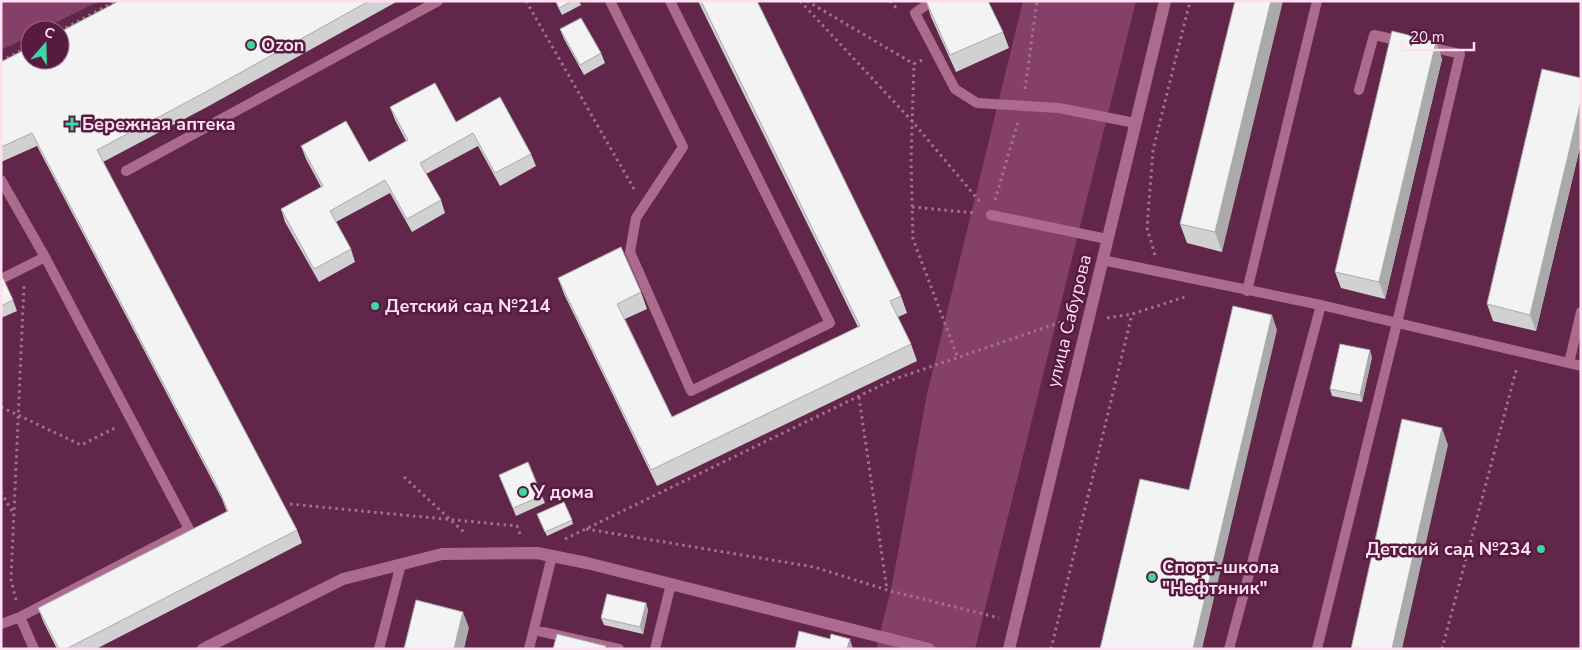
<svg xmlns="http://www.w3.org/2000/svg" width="1582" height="650" viewBox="0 0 1582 650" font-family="'Nunito Sans',sans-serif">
  <rect width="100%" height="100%" fill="#62264a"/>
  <path fill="#844068" d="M 1,1 L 99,1 L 41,30 L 30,30 L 30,36 L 1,50 Z
    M 1023,1 L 1136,1 L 975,649 L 876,649 L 892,585 L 927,394 Z"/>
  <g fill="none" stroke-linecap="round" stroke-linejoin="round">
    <path stroke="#a1718d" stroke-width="3" stroke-dasharray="2.5 4" stroke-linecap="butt" d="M 526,1 L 634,189
      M 800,1 L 912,121 L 981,203
      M 807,1 L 914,64
      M 890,1 L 898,10
      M 60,31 L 116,1
      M 922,60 L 914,64 L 911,160 L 913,239 L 958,358
      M 1,61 L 30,46
      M 1025,89 L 1037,1
      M 995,200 L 1018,122
      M 912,207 L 975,213
      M 1155,255 L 1147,228 L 1153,150 L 1190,1
      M 1107,318 L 1132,314 L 1188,296
      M 859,397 L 887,590
      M 1,407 L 81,445 L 115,428
      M 404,477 L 466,534
      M 1,492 L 13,513
      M 290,504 L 517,526 L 521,536
      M 586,529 L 814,567 L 887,590 L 999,618
      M 565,539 L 892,380 L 1070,319
      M 16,600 L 11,580 L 24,285
      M 1051,649 L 1132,314
      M 1442,649 L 1517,367"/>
    <path stroke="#ad6a8f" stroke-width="10" d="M 610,1 L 683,147 L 636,218 L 630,252 L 691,391 L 830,323 L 670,1
      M 932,1 L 915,13 L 955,89 L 977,103 L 1059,108 L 1135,123
      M 1359,90 L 1374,35 L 1402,41
      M 126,171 L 438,1
      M 1,180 L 45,257 L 1,279
      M 991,215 L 1107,239
      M 1102,260 L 1321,305 L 1581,366
      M 1247,291 L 1317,1
      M 1569,363 L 1581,312
      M 20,617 L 34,649
      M 1,624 L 20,617 L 189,529 L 45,257
      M 534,630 L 619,649
      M 379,649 L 401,564
      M 529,649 L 552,556
      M 655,649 L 671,584
      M 1229,649 L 1321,305
      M 1317,649 L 1397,323 L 1460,54 L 1426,46"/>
    <path stroke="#ad6a8f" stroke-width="12" d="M 203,649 L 343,579 L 442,554 L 537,553 L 587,563 L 929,649
      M 1009,649 L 1165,1"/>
  </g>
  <path fill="#d1d1d1" d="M 119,1 L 398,1 L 207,107 L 103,162 L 297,530 L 302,543 L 96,649 L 57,649 L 43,621 L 38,608 L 227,512 L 222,499 L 37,146 L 1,162 L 1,62 Z
    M 555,1 L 579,1 L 581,5 L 562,15 Z
    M 698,1 L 757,1 L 901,296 L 907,313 L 898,317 L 911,344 L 917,361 L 657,486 L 564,294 L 558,278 L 641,292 L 647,309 L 625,319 L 672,417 L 858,327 Z
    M 926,1 L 1003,32 L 1009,48 L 956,72 L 931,17 Z
    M 1235,1 L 1222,252 L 1187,243 L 1180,224 Z
    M 560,29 L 601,53 L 605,63 L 584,75 L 564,39 Z
    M 1436,42 L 1442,59 L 1385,299 L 1341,288 L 1335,272 Z
    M 1581,78 L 1581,143 L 1536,331 L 1493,321 L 1487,304 Z
    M 390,107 L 456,122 L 531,154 L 536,166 L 500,186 L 478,146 L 426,174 L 441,200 L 445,213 L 412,232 L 390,193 L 336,222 L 351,249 L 355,262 L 319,282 L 285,222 L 281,209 L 321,187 L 306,159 L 301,146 L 369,162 L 406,141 L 395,120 Z
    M 1,279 L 13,300 L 17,311 L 1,318 Z
    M 1372,357 L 1362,402 L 1332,396 L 1330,389 Z
    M 499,475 L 542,496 L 545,503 L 516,516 Z
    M 538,517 L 572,520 L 573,524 L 547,536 Z
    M 646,603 L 648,610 L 643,634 L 604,625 L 601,618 Z"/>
  <path fill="#aaa" d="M 1271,1 L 1283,1 L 1222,252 L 1215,232 Z
    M 1436,42 L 1442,59 L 1385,299 L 1379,282 Z
    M 1581,101 L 1581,143 L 1536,331 L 1530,315 Z
    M 1272,315 L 1277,330 L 1202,649 L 1193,649 Z
    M 1370,350 L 1372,357 L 1362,402 L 1360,395 Z
    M 1442,428 L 1448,445 L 1402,649 L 1392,649 Z
    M 646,603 L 648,610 L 643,634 L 640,627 Z
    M 463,612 L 469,628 L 464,649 L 454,649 Z
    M 850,639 L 853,649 L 847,649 Z"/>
  <path fill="#f3f3f3" stroke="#aaa" d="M 119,1 L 369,1 L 202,94 L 97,150 L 297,530 L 66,649 L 59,649 L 38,608 L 228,511 L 217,486 L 32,133 L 1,147 L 1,62 L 30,47 L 30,60 L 60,60 L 60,32 Z
    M 556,1 L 572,1 L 559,8 Z
    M 701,1 L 757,1 L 901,296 L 890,301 L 911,344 L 651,470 L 558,278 L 621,247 L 641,292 L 617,304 L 672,417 L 860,326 Z
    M 926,1 L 988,1 L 1003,32 L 950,55 Z
    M 1235,1 L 1271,1 L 1215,232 L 1180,224 Z
    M 581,18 L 601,53 L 580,65 L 560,29 Z
    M 1392,31 L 1436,42 L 1379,282 L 1335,272 Z
    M 1542,69 L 1581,78 L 1581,101 L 1530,315 L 1487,304 Z
    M 435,83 L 456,122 L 500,97 L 531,154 L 495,173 L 473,133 L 420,163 L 441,200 L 407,219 L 385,180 L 330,211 L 351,249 L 314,269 L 281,209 L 323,186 L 301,146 L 346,121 L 369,162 L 408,140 L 390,107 Z
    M 3,278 L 13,300 L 1,306 L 1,279 Z
    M 1233,306 L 1272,315 L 1193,649 L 1100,649 L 1140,479 L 1189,490 Z
    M 1340,344 L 1370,350 L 1360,395 L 1330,389 Z
    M 1402,419 L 1442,428 L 1392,649 L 1351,649 Z
    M 528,462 L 542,496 L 513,508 L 499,475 Z
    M 564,502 L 572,520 L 545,532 L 537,514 Z
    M 607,594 L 646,603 L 640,627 L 601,618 Z
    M 416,600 L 463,612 L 454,649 L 404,649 Z
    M 799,631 L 830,639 L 831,634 L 850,639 L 847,649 L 795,649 Z
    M 557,634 L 606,646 L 605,649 L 553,649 Z"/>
  <g fill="#3fd4a2" stroke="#561b3f" stroke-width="2">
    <circle cx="251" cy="45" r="5"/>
    <path d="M69.5 116.5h5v5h5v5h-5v5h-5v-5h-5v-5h5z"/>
    <circle cx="375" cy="306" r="5"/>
    <circle cx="523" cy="492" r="5"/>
    <circle cx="1541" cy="549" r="5"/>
    <circle cx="1152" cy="577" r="5"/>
  </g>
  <g text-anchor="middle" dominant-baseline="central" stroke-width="5" stroke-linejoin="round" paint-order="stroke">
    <g font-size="18" font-weight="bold" fill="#ffe0f0" stroke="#561b3f" text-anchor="start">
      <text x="261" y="45">Ozon</text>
      <text x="82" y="124">Бережная аптека</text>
      <text x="385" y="306">Детский сад №214</text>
      <text x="533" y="492">У дома</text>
      <text x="1531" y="549" text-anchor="end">Детский сад №234</text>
      <text x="1162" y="567">Спорт-школа<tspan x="1162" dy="21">"Нефтяник"</tspan></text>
    </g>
    <g font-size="18" fill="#ffe0f0" stroke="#561b3f">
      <text transform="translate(1069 321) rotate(-76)">улица Сабурова</text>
    </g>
  </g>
  <rect width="1582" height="650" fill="none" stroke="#ffe0f0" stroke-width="5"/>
  <g transform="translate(45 45) rotate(20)"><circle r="24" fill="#561b3f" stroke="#9a6a86"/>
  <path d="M0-4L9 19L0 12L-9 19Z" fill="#3fd4a2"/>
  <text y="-8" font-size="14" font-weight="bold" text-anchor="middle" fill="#ffe0f0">С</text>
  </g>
  <path d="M1402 42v8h72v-8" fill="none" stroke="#ffe0f0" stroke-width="2.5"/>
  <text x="1410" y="42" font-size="15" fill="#ffe0f0" stroke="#561b3f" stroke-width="4" paint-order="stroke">20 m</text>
</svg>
